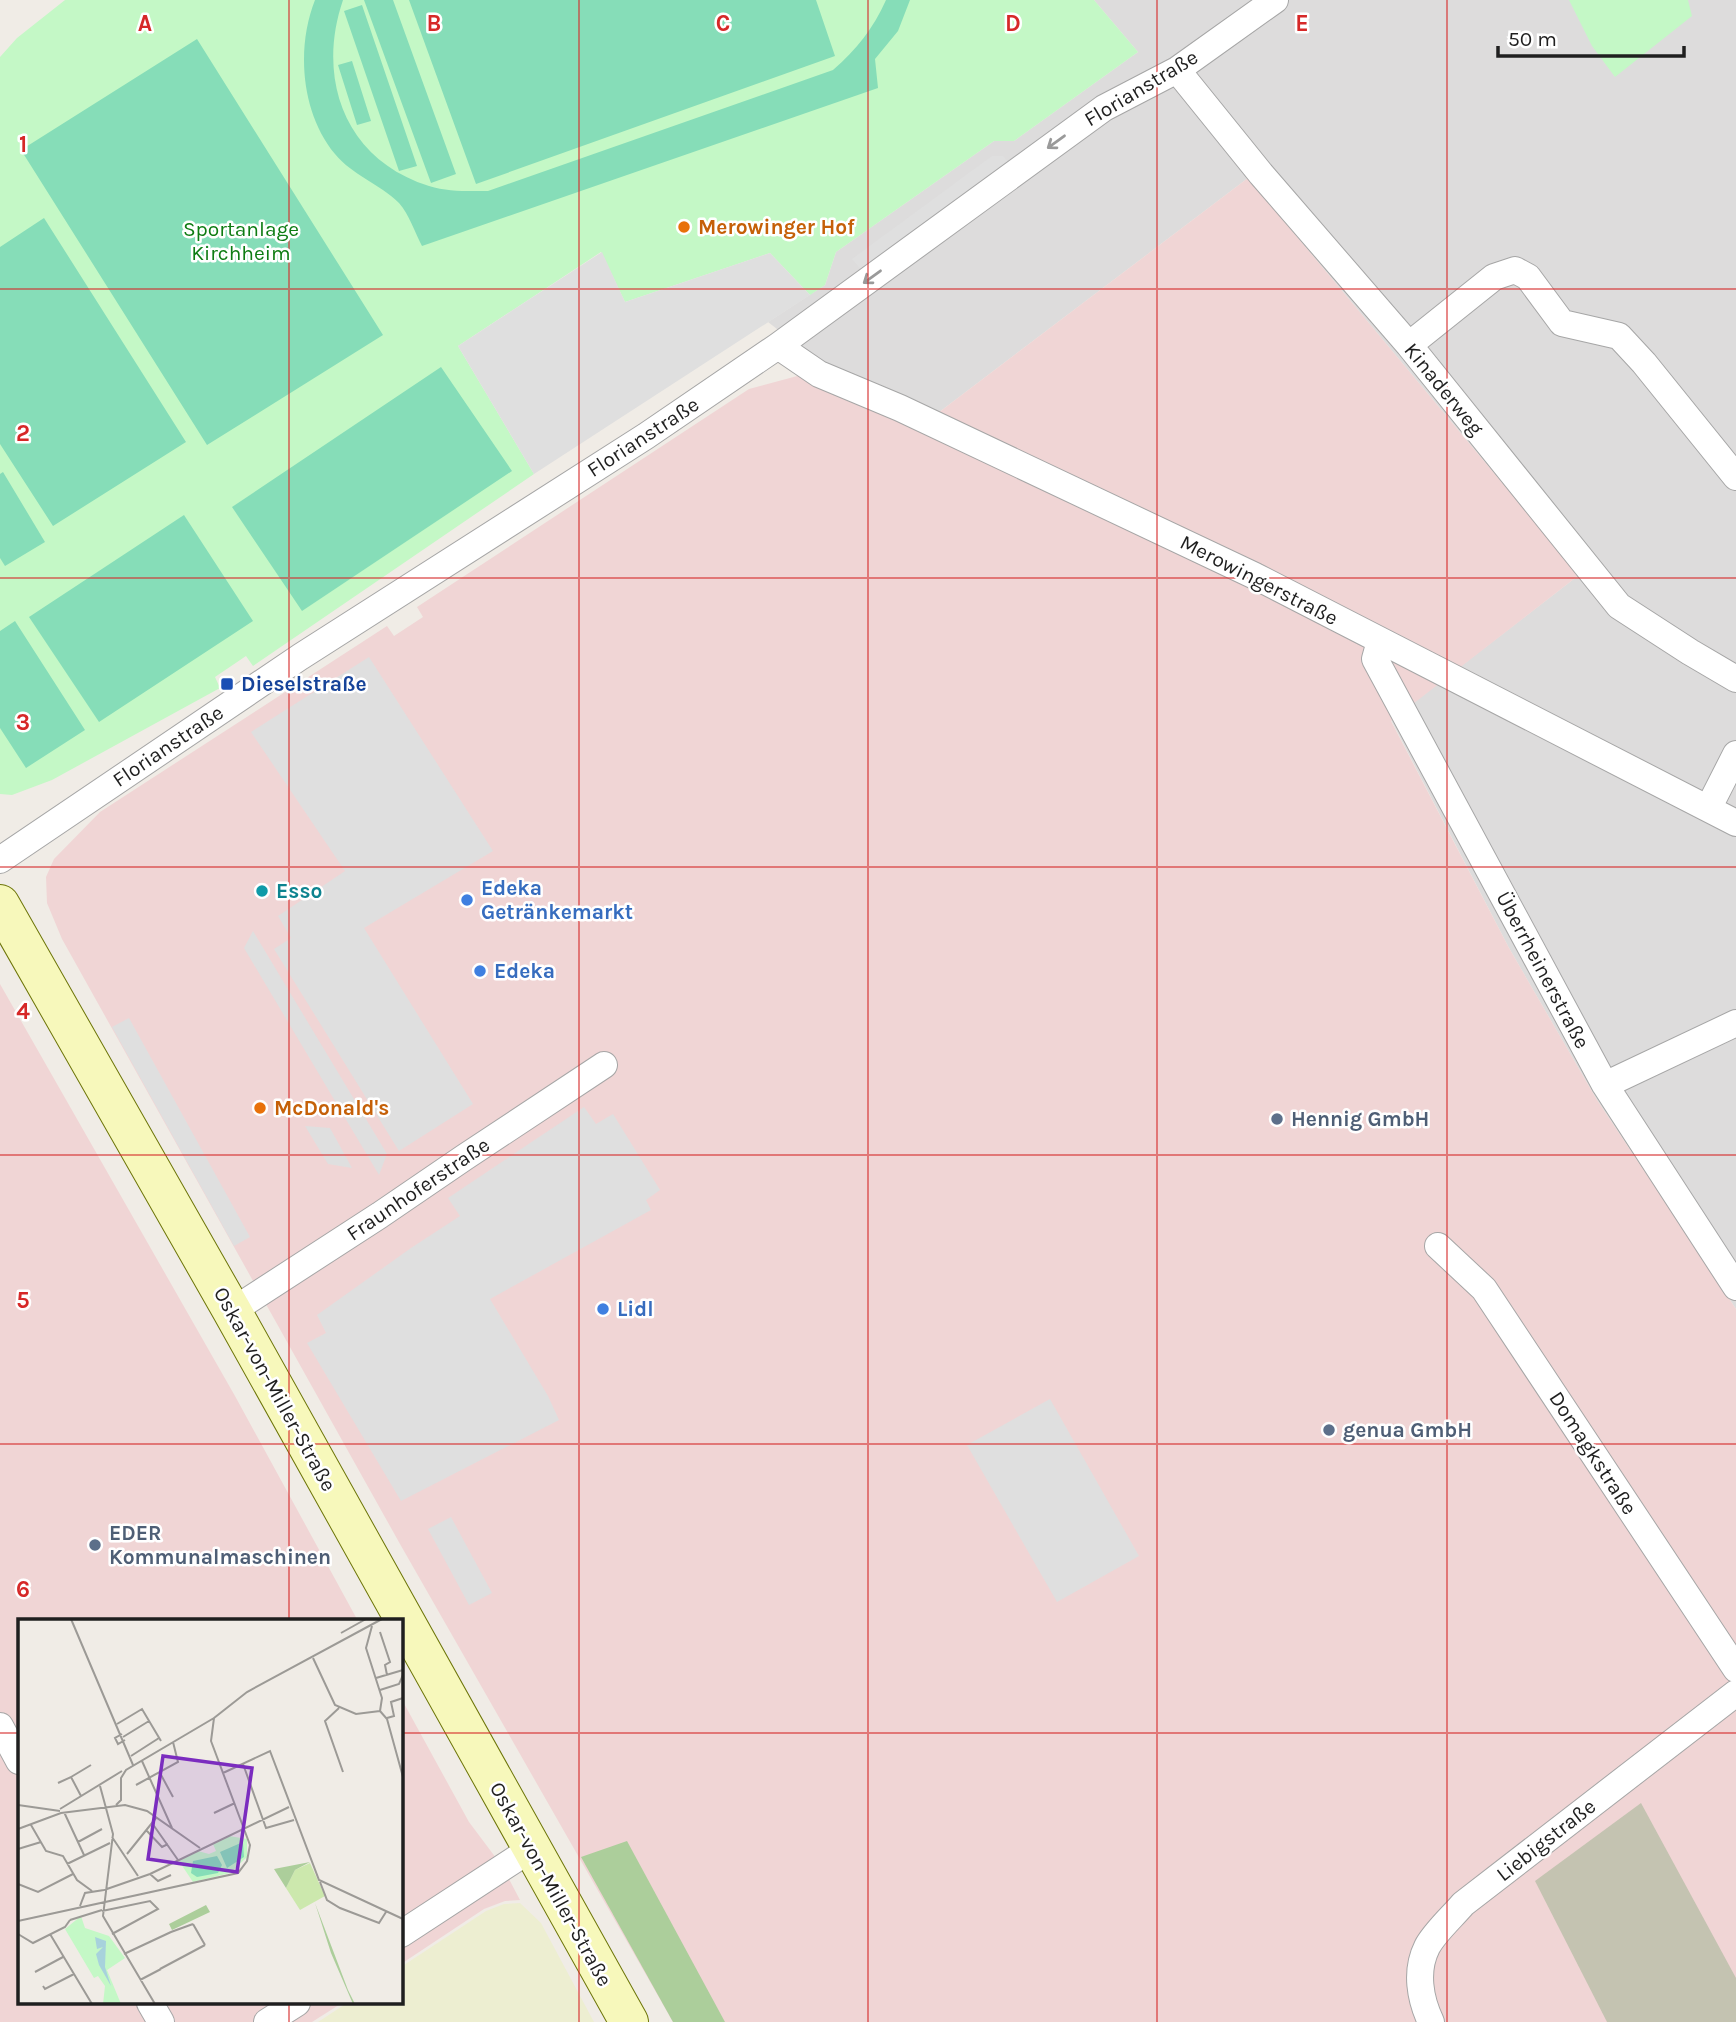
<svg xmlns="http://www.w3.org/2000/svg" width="1736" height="2022" viewBox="0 0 1736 2022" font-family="Karla,sans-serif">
  <rect width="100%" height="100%" fill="#f0ece6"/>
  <path fill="#dddcdc" d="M 1094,0 L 1736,0 L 1736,1309 L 1597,1100 L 1509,948 L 1391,720 L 1579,575 L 1248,178 L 938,413 L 827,368 L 768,322 L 825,285 L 836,252 L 994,141 L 1014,141 L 1138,52 Z"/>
  <path fill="#f0d5d5" d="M 1248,178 L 1579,575 L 1391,721 L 1509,948 L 1597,1100 L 1736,1309 L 1736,2022 L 673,2022 L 400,1544 L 62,939 L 47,903 L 46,877 L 54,859 L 100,812 L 387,626 L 394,636 L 423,617 L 417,607 L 749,389 L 827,368 L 938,413 Z
    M 0,984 L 235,1396 L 358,1621 L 19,1621 L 19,2003 L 342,2003 L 312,2022 L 0,2022 Z
    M 401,1698 L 469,1822 L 502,1866 L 520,1900 L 505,1901 L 484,1909 L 401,1964 Z"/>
  <path fill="#c4c3b1" d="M 1641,1803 L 1736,1978 L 1736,2022 L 1607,2022 L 1535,1881 Z"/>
  <path fill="#edeed1" d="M 520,1903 L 541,1923 L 594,2022 L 318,2022 L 347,2003 L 401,2003 L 401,1967 L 486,1911 L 504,1904 Z"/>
  <path fill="#acce9b" d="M 627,1841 L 725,2022 L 673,2022 L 581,1857 Z"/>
  <path fill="#c4f8c6" d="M 65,0 L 1094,0 L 1138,52 L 1014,141 L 994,141 L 836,252 L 825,285 L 810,295 L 770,253 L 625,302 L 601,252 L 458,346 L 534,474 L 253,666 L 246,656 L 215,677 L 220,688 L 52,780 L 12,795 L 0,794 L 0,57 L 17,38 Z
    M 1569,0 L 1688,0 L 1692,16 L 1615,77 L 1592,46 Z"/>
  <path fill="#86ddb8" d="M 315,0 L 343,0 C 316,79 345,160 429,186 C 448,192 468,191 488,191 L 833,70 C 857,49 873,29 886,0 L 910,0 L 898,31 L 875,59 L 878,88 L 422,246 C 415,233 409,214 399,203 C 380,184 352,175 335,154 C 301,113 296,48 315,0 Z
    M 364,0 L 393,0 L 456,174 L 431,183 Z
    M 409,0 L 816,0 L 835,56 L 476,184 Z
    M 362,5 L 417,166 L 399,171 L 344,11 Z
    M 197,39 L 383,335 L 207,445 L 21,150 Z
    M 352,61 L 371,121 L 357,125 L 338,65 Z
    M 44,218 L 186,442 L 53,526 L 0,444 L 0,247 Z
    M 441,367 L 512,471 L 302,611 L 232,507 Z
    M 3,472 L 45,542 L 5,566 L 0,558 L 0,474 Z
    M 184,515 L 253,621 L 99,722 L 29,617 Z
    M 15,621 L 85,730 L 26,768 L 0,728 L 0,631 Z"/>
  <path fill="#dfdfdf" d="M 992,156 L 1003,156 L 1011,165 L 864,273 L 852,259 Z
    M 602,252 L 625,302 L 770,253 L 810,295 L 534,474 L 458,346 Z
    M 369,657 L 493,851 L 364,928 L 473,1104 L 399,1151 L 274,949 L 291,938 L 278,916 L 345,871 L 251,732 Z
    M 253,931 L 387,1154 L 379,1175 L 244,948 Z
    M 129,1018 L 250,1237 L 234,1246 L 112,1027 Z
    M 584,1107 L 596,1124 L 613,1114 L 660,1190 L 646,1200 L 651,1210 L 490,1299 L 548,1396 L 559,1420 L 401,1501 L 307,1343 L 326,1333 L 317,1315 L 411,1248 L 460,1216 L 448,1198 Z
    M 305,1126 L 330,1128 L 352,1168 L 328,1164 Z
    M 1050,1399 L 1139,1556 L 1057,1602 L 967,1445 Z
    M 451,1517 L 492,1593 L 469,1605 L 428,1529 Z"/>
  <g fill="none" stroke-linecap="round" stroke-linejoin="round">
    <defs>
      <path id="minor" d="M 1177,70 L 1261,174 L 1409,345 L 1619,606 L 1690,652 L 1736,679
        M 1409,345 L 1494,277 L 1515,270 L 1528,277 L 1562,323 L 1619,336 L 1644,363 L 1736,477
        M 778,346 L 819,374 L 900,408 L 1255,576 L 1736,823
        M 1380,641 L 1375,659 L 1605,1085 L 1736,1287
        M 1709,807 L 1736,754
        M 0,860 L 300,657 L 646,436 L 778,346 L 1104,108 L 1177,70 L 1275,0
        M 1605,1085 L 1736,1023
        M 1438,1246 L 1484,1289 L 1736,1669
        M 232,1311 L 380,1215 L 465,1157 L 604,1065
        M 0,1726 L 19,1761
        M 401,1934 L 531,1849
        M 150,2003 L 161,2022
        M 267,2022 L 297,2003
        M 1431,2022 C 1420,1999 1415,1971 1427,1947 C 1434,1933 1453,1916 1463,1904 L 1736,1693"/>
      <path id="secondary" d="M 0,904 L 232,1311 L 629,2022"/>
    </defs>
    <use href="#minor" stroke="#a6a6a6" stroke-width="28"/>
    <use href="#secondary" stroke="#6d7508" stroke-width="40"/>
    <use href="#minor" stroke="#fff" stroke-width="26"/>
    <use href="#secondary" stroke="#f7f8bb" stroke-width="38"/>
  </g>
  <defs><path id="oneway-shaft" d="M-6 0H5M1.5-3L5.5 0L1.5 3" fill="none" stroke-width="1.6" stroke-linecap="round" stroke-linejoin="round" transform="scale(1.75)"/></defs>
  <g stroke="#9a9a9a">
    <use href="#oneway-shaft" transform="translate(1056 142) rotate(144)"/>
    <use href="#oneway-shaft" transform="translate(872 277) rotate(144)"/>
  </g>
  <path fill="none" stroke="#d62828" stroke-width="2" stroke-opacity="0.55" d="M 289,0 L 289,1621M 579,0 L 579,2022M 868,0 L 868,2022M 1157,0 L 1157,2022M 1447,0 L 1447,2022M 0,289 L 1736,289M 0,578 L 1736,578M 0,867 L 1736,867M 0,1155 L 1736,1155M 0,1444 L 1736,1444M 0,1733 L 19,1733M 401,1733 L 1736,1733M 289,2003 L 289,2022"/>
  <g fill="#e8710a" stroke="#fff" stroke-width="2.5">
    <circle cx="684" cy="227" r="7"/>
    <circle cx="260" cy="1108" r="7"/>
  </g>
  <rect fill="#1a4fb4" stroke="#fff" stroke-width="2.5" x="220" y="677" width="14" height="14" rx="3.5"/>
  <circle fill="#0f9aa8" stroke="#fff" stroke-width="2.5" cx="262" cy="891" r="7"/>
  <g fill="#3f7fe0" stroke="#fff" stroke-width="2.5">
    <circle cx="467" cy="900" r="7"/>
    <circle cx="480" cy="971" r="7"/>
    <circle cx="603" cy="1309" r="7"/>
  </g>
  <g fill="#5c6f8a" stroke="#fff" stroke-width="2.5">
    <circle cx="1277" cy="1119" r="7"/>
    <circle cx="1329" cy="1430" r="7"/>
    <circle cx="95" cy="1545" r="7"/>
  </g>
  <g text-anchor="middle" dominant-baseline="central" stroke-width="5" stroke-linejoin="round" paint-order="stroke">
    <g font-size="21" fill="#1f1f1f" stroke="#fff">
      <text transform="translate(1141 88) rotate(-31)">Florianstraße</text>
      <text transform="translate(1444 389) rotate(51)">Kinaderweg</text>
      <text transform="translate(643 437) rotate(-33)">Florianstraße</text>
      <text transform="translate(1259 580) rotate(27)">Merowingerstraße</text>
      <text transform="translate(168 746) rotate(-34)">Florianstraße</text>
      <text transform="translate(1543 970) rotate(62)">Überrheinerstraße</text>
      <text transform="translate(418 1189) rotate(-34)">Fraunhoferstraße</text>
      <text transform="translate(275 1389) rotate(61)">Oskar-von-Miller-Straße</text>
      <text transform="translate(1593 1453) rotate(57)">Domagkstraße</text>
      <text transform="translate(1546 1840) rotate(-38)">Liebigstraße</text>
      <text transform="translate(551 1884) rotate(61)">Oskar-von-Miller-Straße</text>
    </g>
    <g font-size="21" font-weight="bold" fill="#c56008" stroke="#fff" text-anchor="start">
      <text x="698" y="227">Merowinger Hof</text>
      <text x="274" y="1108">McDonald's</text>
    </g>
    <g font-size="21" fill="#0e7c13" stroke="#fff">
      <text x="241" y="229">Sportanlage<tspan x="241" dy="24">Kirchheim</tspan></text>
    </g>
    <g font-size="21" font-weight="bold" fill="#164399" stroke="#fff" text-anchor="start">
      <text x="241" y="684">Dieselstraße</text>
    </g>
    <g font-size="21" font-weight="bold" fill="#366cbe" stroke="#fff" text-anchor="start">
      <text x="481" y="888">Edeka<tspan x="481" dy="24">Getränkemarkt</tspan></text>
      <text x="494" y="971">Edeka</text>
      <text x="617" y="1309">Lidl</text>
    </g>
    <g font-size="21" font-weight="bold" fill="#0d838f" stroke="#fff" text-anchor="start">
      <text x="276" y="891">Esso</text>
    </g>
    <g font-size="21" font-weight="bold" fill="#4e5e75" stroke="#fff" text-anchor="start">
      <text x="1291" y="1119">Hennig GmbH</text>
      <text x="1343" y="1430">genua GmbH</text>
      <text x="109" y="1533">EDER<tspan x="109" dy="24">Kommunalmaschinen</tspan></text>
    </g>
  </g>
  <g transform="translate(18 1619)">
    <rect width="385" height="385" fill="#f0ece6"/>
    <path d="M 292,244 L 307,277 L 282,291 L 268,269 L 277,251 Z" fill="#cce8ad"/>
    <path d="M 292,243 L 277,251 L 268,269 L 256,250 ZM 297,284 L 330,371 L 337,385 L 335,385 L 313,334 ZM 188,286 L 192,293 L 154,311 L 151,305 Z" fill="#acce9b"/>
    <path d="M 211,217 L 229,220 L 229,238 L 212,254 L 175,263 L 161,242 L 180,232 L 191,235 L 198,232 L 195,225 ZM 63,297 L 67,309 L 91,317 L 107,339 L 89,351 L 103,385 L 85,385 L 87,367 L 80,357 L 76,359 L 47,310 Z" fill="#c4f8c6"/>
    <path d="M 225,223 L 226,238 L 209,249 L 202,233 ZM 199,237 L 204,246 L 200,254 L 179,258 L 173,254 L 175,242 Z" fill="#86ddb8"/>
    <path d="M 77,318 L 88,322 L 87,348 L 93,367 L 81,346 L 78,335 L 85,328 L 79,330 Z" fill="#a7d2dc"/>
    <path fill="none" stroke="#9c9a96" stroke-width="2" d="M 53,0 L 115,146M 354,7 L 348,29 L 364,79 L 362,92M 362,13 L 372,43 L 367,46 L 369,56M 323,14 L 348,0M 295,39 L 317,86 L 338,95 L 362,92M 358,59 L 385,51M 362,71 L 381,65 L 385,56M 321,89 L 307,102 L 325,153M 362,92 L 369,100 L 385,158M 369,99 L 376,97 L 373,83 L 385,79M 99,105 L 124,90 L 143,122M 104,115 L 97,119 L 100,125 L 107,121M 105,118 L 131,102M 113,137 L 141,119M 124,142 L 154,209M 225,145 L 248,209 L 276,201M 142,154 L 155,178M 205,154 L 252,132 L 301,261 L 385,300M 53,158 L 73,146M 40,164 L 53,158 L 63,177M 118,166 L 160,143 L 155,123M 82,167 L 95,215 L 85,297 L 137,385M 0,186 L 42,192M 98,186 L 103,181 L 103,159 L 108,151 L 196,99M 42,190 L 104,152M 46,193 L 66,236M 196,194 L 217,184M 134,204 L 160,241M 13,206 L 28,232 L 45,237 L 59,261 L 74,272M 0,210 L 43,194 L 107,186 L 129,192 L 182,229M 129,212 L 144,228 L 150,225M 94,218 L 120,257M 60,223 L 84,210M 0,230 L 23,223M 109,235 L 138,199M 49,245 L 92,224M 132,255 L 140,262 L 153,256M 302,263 L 309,281 L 322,289 L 361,304 L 368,293M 0,265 L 20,273 L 55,255M 86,271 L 132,255 L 271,188M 62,287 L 67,274 L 86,271M 84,292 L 132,282 L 140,290 L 94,315M 52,301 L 84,291M 0,302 L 220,254 L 229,242 L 232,226 L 193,122 L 196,99 L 229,73 L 364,0M 175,305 L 187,326M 153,313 L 175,305M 0,315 L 15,324 L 47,308 L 52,301M 32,315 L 74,385M 106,335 L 153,313M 142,350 L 187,326M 17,353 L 45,338M 122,361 L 143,350M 25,367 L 27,370 L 56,355"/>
    <path fill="#7b2cbf" fill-opacity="0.15" stroke="#7b2cbf" stroke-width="3.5" d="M 145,137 L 234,149 L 219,253 L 130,240 Z"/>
    <rect width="385" height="385" fill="none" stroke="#1f1f1f" stroke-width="3.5"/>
  </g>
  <g font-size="23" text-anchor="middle" font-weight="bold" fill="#d62828" stroke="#fff" stroke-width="5" stroke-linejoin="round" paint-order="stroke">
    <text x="145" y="31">A</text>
    <text x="434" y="31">B</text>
    <text x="723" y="31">C</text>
    <text x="1013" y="31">D</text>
    <text x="1302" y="31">E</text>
    <text x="23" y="152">1</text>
    <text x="23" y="441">2</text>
    <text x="23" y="730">3</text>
    <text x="23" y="1019">4</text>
    <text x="23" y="1308">5</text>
    <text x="23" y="1597">6</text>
  </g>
  <path d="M1498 46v10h186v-10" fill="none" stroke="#1f1f1f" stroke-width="3.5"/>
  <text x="1508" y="46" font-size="21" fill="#1f1f1f" stroke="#ffffff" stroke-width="5" paint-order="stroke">50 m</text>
</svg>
